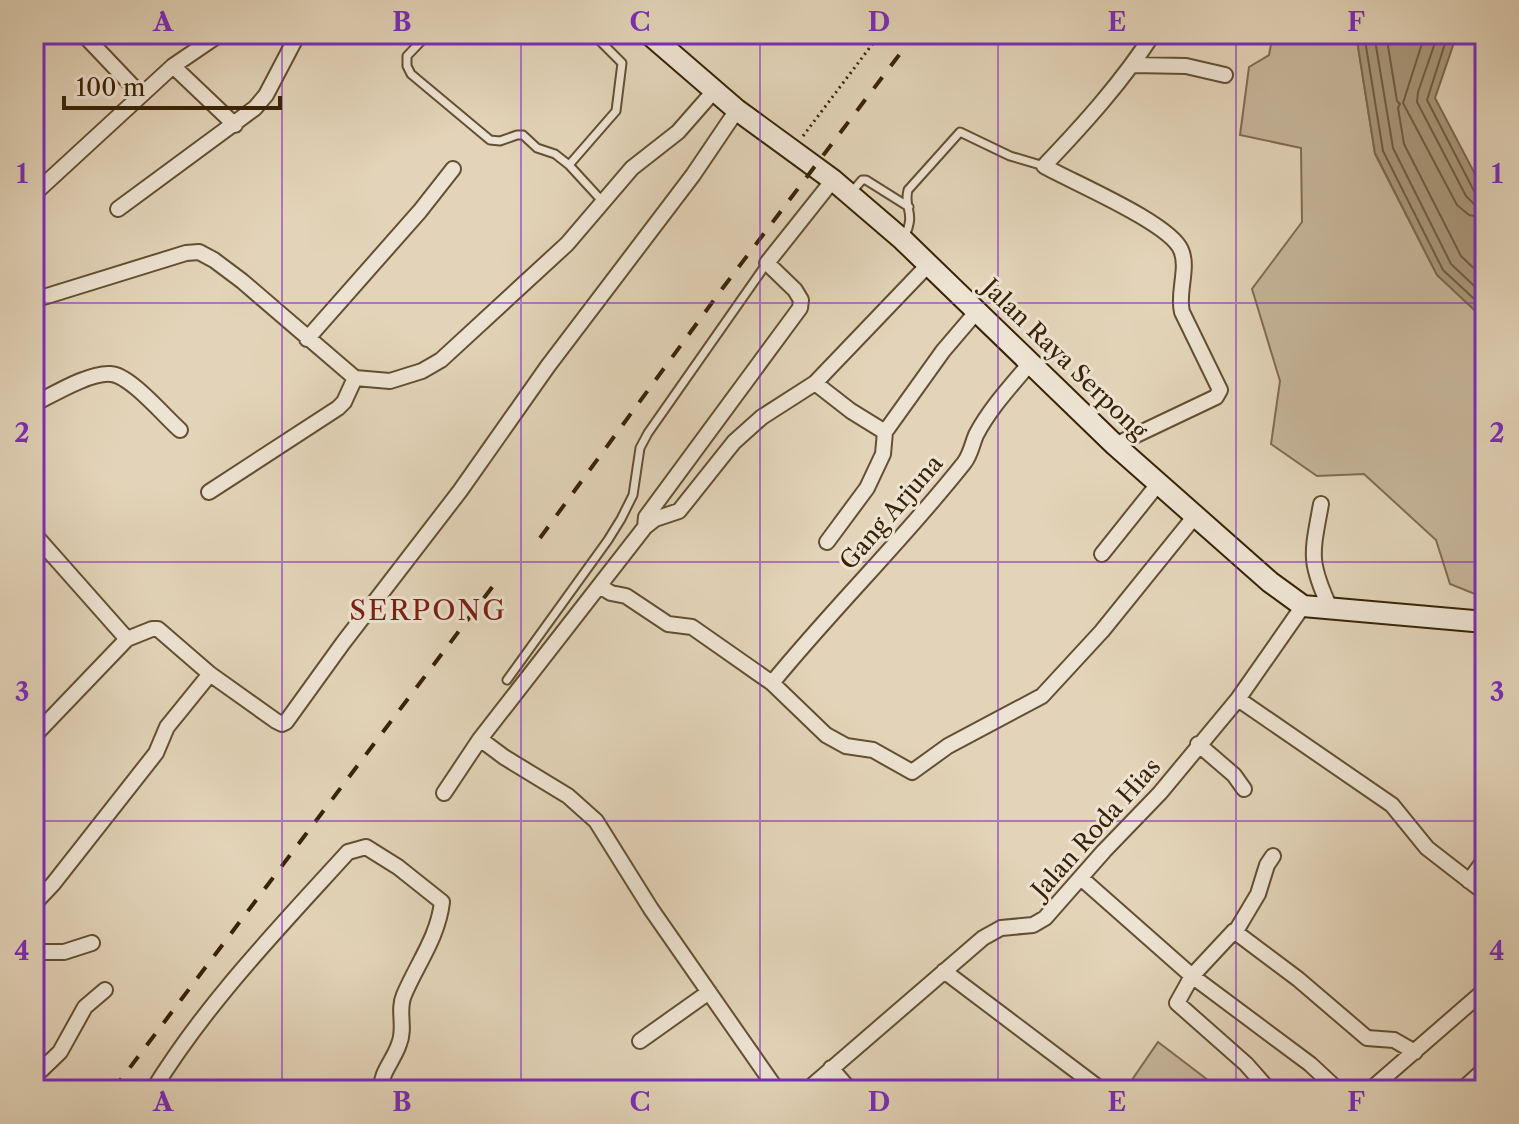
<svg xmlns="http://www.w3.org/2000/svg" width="1519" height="1124" viewBox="0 0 1519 1124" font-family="'Libre Caslon Text',serif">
  <rect width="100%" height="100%" fill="#e3d4b9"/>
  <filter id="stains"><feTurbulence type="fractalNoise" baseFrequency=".0025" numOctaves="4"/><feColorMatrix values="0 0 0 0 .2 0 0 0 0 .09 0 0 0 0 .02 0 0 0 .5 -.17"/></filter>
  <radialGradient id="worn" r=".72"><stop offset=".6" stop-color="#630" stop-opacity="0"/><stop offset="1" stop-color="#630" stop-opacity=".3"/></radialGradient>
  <path fill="#c6b69b" stroke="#7f6c50" stroke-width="2" d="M 1273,34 L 1356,34 L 1375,154 L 1437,275 L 1485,320 L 1485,598 L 1450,584 L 1436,540 L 1364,474 L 1317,476 L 1271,444 L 1280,381 L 1252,289 L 1302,222 L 1301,148 L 1240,135 L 1249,67 L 1269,55 Z
    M 1158,1042 L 1221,1090 L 1125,1090 Z"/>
  <path fill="#a9987c" stroke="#7c694d" stroke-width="2" d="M 1356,34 L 1457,34 L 1435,98 L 1485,193 L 1485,320 L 1437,275 L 1375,153 Z"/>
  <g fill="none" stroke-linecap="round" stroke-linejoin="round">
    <path stroke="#705e41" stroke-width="2" d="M 1364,34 L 1383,151 L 1443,270 L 1485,309
      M 1374,34 L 1393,148 L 1451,264 L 1485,296
      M 1386,34 L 1397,101 L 1400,104 L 1398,108 L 1404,144 L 1461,256 L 1485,279
      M 1425,34 L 1403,103 L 1457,205 L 1469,215 L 1485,218
      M 1438,34 L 1418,92 L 1417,102 L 1466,196 L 1474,204 L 1485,206
      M 1448,34 L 1427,100 L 1474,191 L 1485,196"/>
    <defs>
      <path id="lane" d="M 428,34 L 407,56 L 407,66 L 411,74 L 490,140 L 500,141 L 517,135 L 523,135 L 537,148 L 555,154 L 569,165 L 616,111 L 622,63 L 593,34
        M 569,165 L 603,202
        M 850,194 L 862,180 L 866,180 L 909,207
        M 904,238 C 917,211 903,210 908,190 L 960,132 L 1010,156 L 1044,166
        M 507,680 L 608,540 L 621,519 L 633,495 L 640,448 L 648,433 L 767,263"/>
      <path id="street" d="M 83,34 L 141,95
        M 1133,65 L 1186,66 L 1225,75
        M 173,66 L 235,125
        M 34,194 L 173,66 L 220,34
        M 118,209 L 255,108 L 266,95 L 298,34
        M 34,300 L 186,253 L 199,252 L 214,260 L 242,281 L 355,378 L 390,381 L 422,371 L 441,360 L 567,244 L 632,168 L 678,132 L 714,91
        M 307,339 L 420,211 L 453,169
        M 815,383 L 851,411 L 885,432
        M 34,404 C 54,394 90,372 111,374 C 130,375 165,417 180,430
        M 1115,445 L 1216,397 L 1220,390 L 1182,312 C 1177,293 1189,268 1181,250 C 1170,223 1072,182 1044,166 C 1084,124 1122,82 1153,34
        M 209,492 L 338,408 L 344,402 L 355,378
        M 1321,504 C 1312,554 1308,560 1330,608
        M 645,527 L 655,519 L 679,511 L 734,442 L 762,417 L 815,383 L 929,264
        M 34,534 L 127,639 L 152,629 L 158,629 L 210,674 L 167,727 L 156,753 L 53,884 L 34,904
        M 827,542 L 867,488 L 883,454 L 885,432 L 943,351 L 978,310
        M 1102,554 L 1158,484
        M 601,587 L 611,593 L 626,596 L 668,624 L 692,627 L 772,683 L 826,735 L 846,746 L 873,750 L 912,772 L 948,746 L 1042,696 L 1102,631 L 1195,516
        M 210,674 L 276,721 L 282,724 L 286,722 L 343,643 L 460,491 L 548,366 L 693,175 L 737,110
        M 772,683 C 834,607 904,539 964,463 C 971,454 972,444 976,435 C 990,408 1012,385 1031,362
        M 1238,699 L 1392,805 L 1427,848 L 1485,893
        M 34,736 L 127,639
        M 480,739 L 504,757 L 568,796 L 596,821 L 651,909 L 777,1090
        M 1198,744 L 1234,775 L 1244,789
        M 444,793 L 480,739 L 645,527 L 646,517 L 800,308 L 801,300 L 795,290 L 767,263 L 833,180
        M 1081,878 L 1192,976 L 1310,1064 L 1338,1090
        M 1469,881 L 1485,859
        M 1236,931 L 1258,894 L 1267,865 L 1273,856
        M 34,952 L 64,952 L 92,943
        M 944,971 L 1095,1085
        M 640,1041 L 709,992
        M 831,1068 L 850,1090
        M 34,1077 L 60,1052 L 85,1007 L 105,990
        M 478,1088 L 480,1090
        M 153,1090 C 207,1002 279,928 348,852 L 366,847 L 398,867 L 442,902 C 438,937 417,964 404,995 C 397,1011 406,1027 399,1044 C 394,1060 380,1073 381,1090
        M 807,1090 L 983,938 L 1001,928 L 1033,925 L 1045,918 L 1104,851 L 1160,793 L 1238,699 L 1303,606
        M 1269,1090 L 1246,1064 L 1177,1003 L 1192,976 L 1234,931 L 1298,979 L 1367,1038 L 1394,1040 L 1415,1052
        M 1370,1090 L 1485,990
        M 1462,1090 L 1485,1069"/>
      <path id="secondary" d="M 649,34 L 737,110 L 833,180 L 903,240 L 1115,445 L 1270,582 L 1303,606 L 1485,622"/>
    </defs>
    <use href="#lane" stroke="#634f33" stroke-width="11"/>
    <use href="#street" stroke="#634f33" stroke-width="18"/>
    <use href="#secondary" stroke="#382306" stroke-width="24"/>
    <path stroke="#382306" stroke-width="3" stroke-dasharray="2 4" stroke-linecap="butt" d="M 803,136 L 880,34"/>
    <use href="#lane" stroke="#ede3d2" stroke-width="7"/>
    <use href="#street" stroke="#ede3d2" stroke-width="14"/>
    <use href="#secondary" stroke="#ede3d2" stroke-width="20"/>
    <path stroke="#382306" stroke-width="4" stroke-dasharray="14 14" stroke-linecap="butt" d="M 540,538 L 722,289 L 915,34
      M 113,1090 L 499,578"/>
  </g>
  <path fill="none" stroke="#7b2cbf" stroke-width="2" stroke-opacity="0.55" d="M 282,34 L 282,1090M 521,34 L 521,1090M 760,34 L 760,1090M 998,34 L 998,1090M 1236,34 L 1236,1090M 34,303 L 1485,303M 34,562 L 1485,562M 34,821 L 1485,821"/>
  <g text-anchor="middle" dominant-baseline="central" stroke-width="6" stroke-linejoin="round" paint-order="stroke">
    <g font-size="24" fill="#382306" stroke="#ede3d2">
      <text transform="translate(1065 359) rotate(44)">Jalan Raya Serpong</text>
      <text transform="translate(891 512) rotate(-49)">Gang Arjuna</text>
      <text transform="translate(1096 828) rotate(-48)">Jalan Roda Hias</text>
    </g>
    <g font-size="28" letter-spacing="2" fill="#7a1f14" stroke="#ede3d2">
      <text x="428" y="610">SERPONG</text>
    </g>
  </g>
  <rect width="1519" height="1124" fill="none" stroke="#e3d4b9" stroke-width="88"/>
  <path d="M64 96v12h216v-12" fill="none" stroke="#382306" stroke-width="4"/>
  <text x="76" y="96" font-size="24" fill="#382306" stroke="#ede3d2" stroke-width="6" paint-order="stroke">100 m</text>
  <rect x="44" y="44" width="1431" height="1036" fill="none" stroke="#7b2cbf" stroke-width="3"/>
  <g font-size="26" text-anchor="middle" font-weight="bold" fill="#7b2cbf">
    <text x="163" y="31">A</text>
    <text x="402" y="31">B</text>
    <text x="640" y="31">C</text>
    <text x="879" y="31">D</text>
    <text x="1117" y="31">E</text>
    <text x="1356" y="31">F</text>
    <text x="22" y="183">1</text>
    <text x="1497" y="183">1</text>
    <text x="22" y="442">2</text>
    <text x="1497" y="442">2</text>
    <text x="22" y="701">3</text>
    <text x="1497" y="701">3</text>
    <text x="22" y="960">4</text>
    <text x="1497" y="960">4</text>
    <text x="163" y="1111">A</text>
    <text x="402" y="1111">B</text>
    <text x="640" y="1111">C</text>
    <text x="879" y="1111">D</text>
    <text x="1117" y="1111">E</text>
    <text x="1356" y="1111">F</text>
  </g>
  <rect width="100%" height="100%" filter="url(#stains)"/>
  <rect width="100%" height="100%" fill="url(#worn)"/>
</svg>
